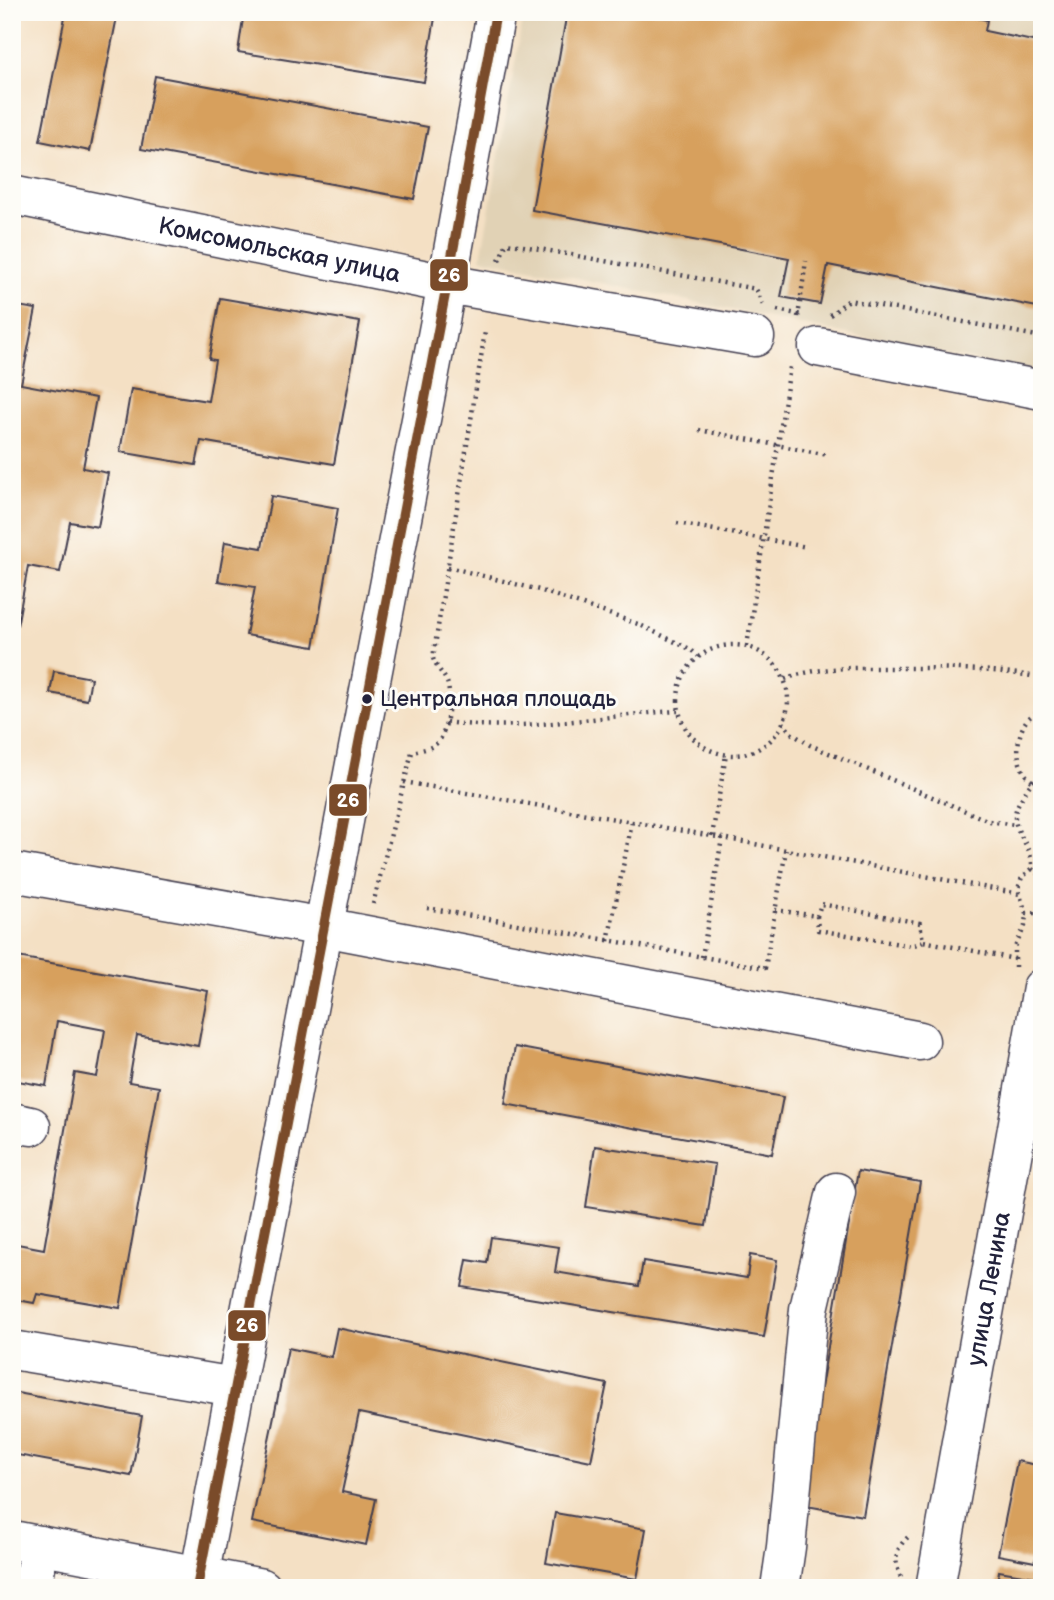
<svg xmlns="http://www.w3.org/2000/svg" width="1054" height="1600" viewBox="0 0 1054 1600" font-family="'Balsamiq Sans',sans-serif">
  <rect width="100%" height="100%" fill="#fdfcf7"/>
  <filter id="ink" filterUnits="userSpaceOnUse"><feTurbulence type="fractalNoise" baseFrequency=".0143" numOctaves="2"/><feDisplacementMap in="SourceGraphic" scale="14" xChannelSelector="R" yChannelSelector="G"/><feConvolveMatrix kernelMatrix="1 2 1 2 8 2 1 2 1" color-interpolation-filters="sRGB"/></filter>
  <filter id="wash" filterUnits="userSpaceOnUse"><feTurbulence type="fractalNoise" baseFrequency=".00686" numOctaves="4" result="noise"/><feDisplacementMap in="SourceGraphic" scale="28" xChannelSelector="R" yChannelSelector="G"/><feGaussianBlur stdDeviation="1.57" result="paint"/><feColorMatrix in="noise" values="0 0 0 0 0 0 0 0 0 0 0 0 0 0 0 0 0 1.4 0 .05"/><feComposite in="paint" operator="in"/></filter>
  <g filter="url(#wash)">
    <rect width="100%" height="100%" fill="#f4e0c4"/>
    <path fill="#e1d2b5" d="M 524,12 L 1042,12 L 1042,374 L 481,258 Z"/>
    <g id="blocks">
      <path fill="#d7a05d" d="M 66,12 L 118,12 L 90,151 L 40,141 Z
        M 244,12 L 436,12 L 424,82 L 238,52 Z
        M 567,12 L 945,12 L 987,20 L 985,31 L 1042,43 L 1042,308 L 828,265 L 820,304 L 781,297 L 789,258 L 532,210 Z
        M 155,76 L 428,127 L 414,199 L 141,149 Z
        M 220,298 L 360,322 L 334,464 L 201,441 L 196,465 L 120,452 L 131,389 L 208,401 L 215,360 L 209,359 Z
        M 12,305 L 36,309 L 21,384 L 96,398 L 83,468 L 108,473 L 98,527 L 70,522 L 60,572 L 28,566 L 14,643 Z
        M 271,496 L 338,508 L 314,647 L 246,635 L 255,587 L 218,581 L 225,542 L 262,548 Z
        M 54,671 L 91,678 L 87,700 L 50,693 Z
        M 12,956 L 208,991 L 198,1046 L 137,1035 L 129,1082 L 159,1087 L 120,1308 L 37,1294 L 34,1303 L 12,1299 L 12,1243 L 44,1249 L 75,1073 L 97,1077 L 105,1030 L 57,1021 L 46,1086 L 12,1080 Z
        M 515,1047 L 783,1097 L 772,1154 L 505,1104 Z
        M 595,1146 L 715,1164 L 706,1226 L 586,1207 Z
        M 858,1171 L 920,1182 L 863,1516 L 801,1505 Z
        M 491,1237 L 559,1247 L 555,1272 L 639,1286 L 643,1261 L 747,1278 L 750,1255 L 777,1260 L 764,1337 L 462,1287 L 467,1260 L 487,1263 Z
        M 337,1328 L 607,1384 L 591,1461 L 359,1413 L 342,1492 L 376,1499 L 366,1545 L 252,1522 L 288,1348 L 331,1357 Z
        M 12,1392 L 142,1416 L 131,1476 L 12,1454 Z
        M 1017,1461 L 1042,1466 L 1042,1530 L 1035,1562 L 998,1555 Z
        M 555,1513 L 646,1529 L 637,1579 L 546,1563 Z
        M 999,1571 L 1042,1578 L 1042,1588 L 996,1588 Z"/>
    </g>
  </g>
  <g filter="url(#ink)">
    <use href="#blocks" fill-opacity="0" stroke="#423e50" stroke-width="2"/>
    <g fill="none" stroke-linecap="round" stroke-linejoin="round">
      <defs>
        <g id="minor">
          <path id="s1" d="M 12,195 L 447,284 L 755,337"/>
          <path d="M 818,347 L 1042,390"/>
          <path d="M 12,872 L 324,927 L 920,1041"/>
          <path d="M 12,1122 L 31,1126"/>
          <path d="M 12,1350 L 235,1387"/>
          <path d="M 12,1540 L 262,1588"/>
          <path d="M 32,1588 L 40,1545"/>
          <path d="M 197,1588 L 447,284 L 496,12"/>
          <path d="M 780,1588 L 786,1547 L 809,1309 L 836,1192"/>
          <path id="s2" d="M 935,1588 L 1042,988"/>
        </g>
      </defs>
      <use href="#minor" stroke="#423e50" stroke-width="41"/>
      <path stroke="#423e50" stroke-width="4.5" stroke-dasharray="2 5" stroke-linecap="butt" d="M 499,260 L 507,243 L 756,289 L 763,305
        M 777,310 L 802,315
        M 830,315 L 849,300 L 1042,337
        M 798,317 L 806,261
        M 699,430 L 828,455
        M 677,523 L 807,547
        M 448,567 L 539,590 L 638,624 L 690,649 L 698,656
        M678 700a55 55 0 1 1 110 0a55 55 0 1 1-110 0Z
        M 747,646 L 790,367
        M 785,679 C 818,666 856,668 891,668 C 942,668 992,668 1042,678
        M 446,722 C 524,733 600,715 678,711
        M 783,722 L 791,733 L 810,745 L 989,821 L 1015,825
        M 1032,781 C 1015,769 1015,740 1025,723 C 1028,717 1036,713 1042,709
        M 404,782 L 712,836 L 1020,894
        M 712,836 L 726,755
        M 1032,869 L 1042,876
        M 373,904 L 412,752 C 421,750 431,749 438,742 C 447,734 452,694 447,682 C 443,673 436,668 433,658 L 485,332
        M 427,908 L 765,968 L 786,850
        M 775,910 L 817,916 L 821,904 L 920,923 L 923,941 L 1015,959
        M 1026,913 L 1042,913
        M 817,916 L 818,930 L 912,946 L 923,941
        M 608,941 L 632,822
        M 702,957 L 722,838
        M 1015,967 L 1015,947 L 1025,926 L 1026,913 L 1018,889 L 1022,877 L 1032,869 C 1034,839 1000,828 1023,796 C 1029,786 1031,781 1042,776
        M 901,1577 C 893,1559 895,1549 909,1536"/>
      <use href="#minor" stroke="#fff" stroke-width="38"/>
      <defs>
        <path id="bus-1" d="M 197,1588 L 447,284 L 496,12"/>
      </defs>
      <use href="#bus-1" stroke="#fdfcf7" stroke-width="16"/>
      <use href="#bus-1" stroke="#7a4b2a" stroke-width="10"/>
    </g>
  </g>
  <circle fill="#22223b" stroke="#fdfcf7" stroke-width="2.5" cx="367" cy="699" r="6"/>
  <g text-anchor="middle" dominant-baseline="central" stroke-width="6" stroke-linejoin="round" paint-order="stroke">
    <g font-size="22" fill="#22223b" stroke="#fdfcf7" text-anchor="start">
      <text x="380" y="699">Центральная площадь</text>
    </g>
    <g font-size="24" fill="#22223b" stroke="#fdfcf7">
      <text stroke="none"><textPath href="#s1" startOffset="273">Комсомольская улица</textPath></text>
      <text stroke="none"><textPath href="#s2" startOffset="304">улица Ленина</textPath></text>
    </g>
  </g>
  <g stroke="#fdfcf7" stroke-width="2.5">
    <rect x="429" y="258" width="40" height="34" rx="7" fill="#7a4b2a"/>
    <rect x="328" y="783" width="40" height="34" rx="7" fill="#7a4b2a"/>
    <rect x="227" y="1309" width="40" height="33" rx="7" fill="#7a4b2a"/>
  </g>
  <g font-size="19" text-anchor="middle" font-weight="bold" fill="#fff">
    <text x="449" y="282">26</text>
    <text x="348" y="807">26</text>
    <text x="247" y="1332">26</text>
  </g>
  <rect width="1054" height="1600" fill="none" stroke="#fdfcf7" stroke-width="42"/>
</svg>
